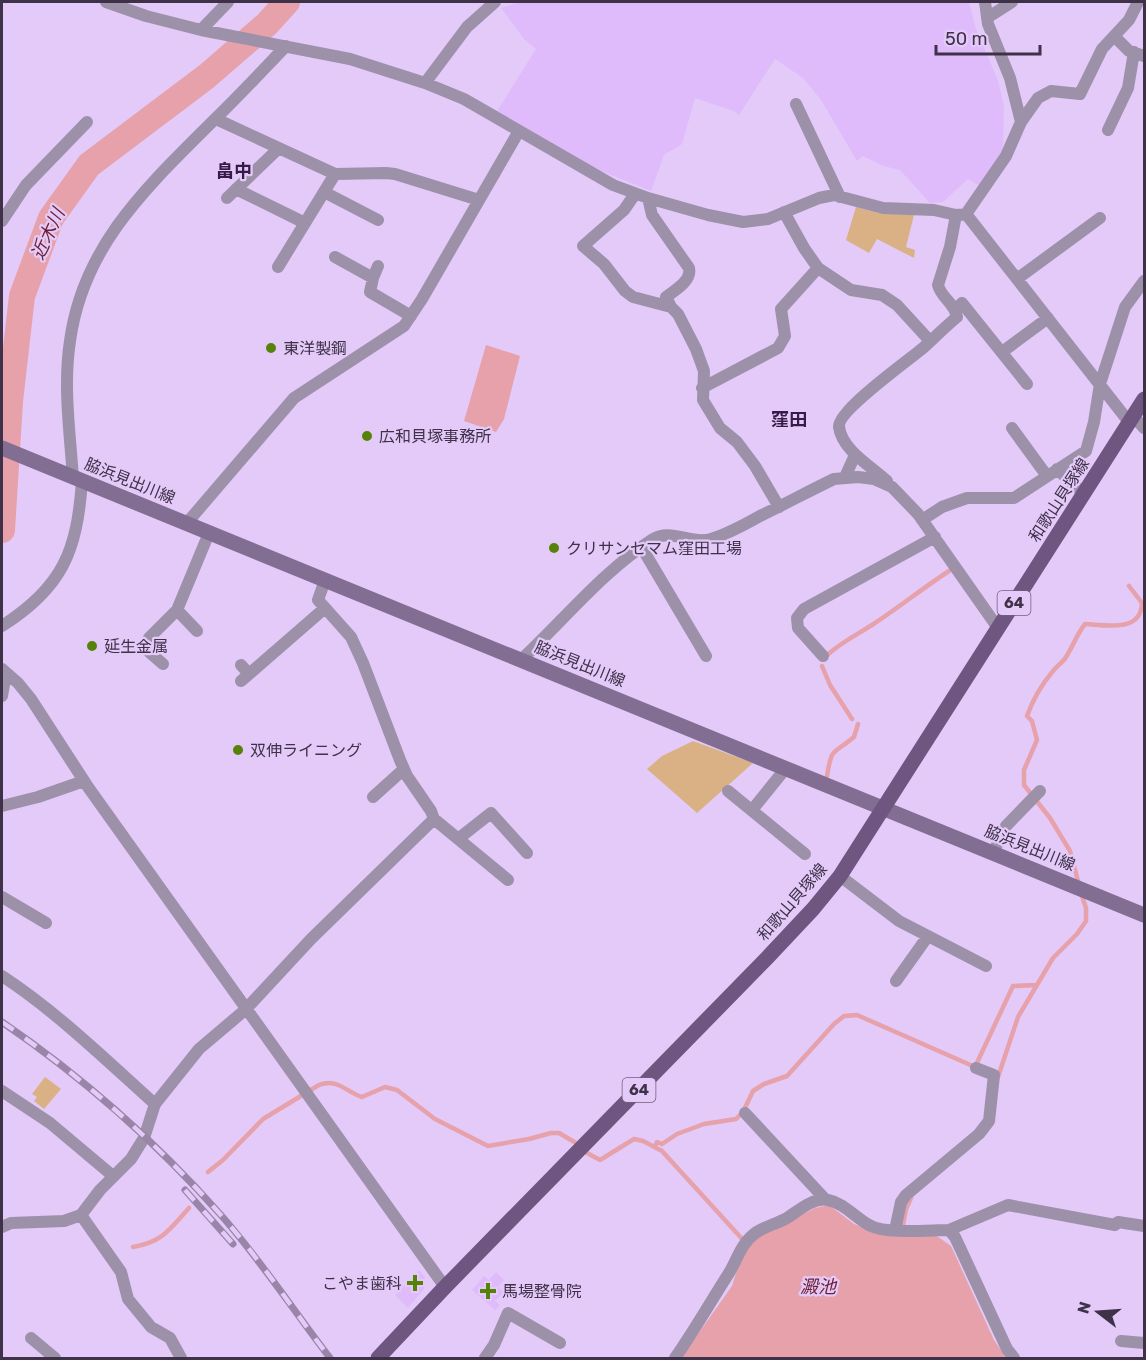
<svg xmlns="http://www.w3.org/2000/svg" width="1146" height="1360" viewBox="0 0 1146 1360" font-family="Rubik,'Noto Sans JP',sans-serif">
  <rect width="100%" height="100%" fill="#e3caf8"/>
  <path fill="#dfbbfc" d="M 520,2 L 969,2 L 975,26 L 998,81 L 1004,106 L 1003,149 L 980,186 L 968,179 L 943,202 L 930,203 L 900,170 L 883,166 L 863,156 L 857,161 L 821,100 L 803,78 L 775,59 L 739,115 L 734,111 L 695,98 L 682,144 L 664,155 L 651,191 L 587,165 L 496,113 L 536,49 L 524,39 L 501,8 Z
    M 419,1270 L 425,1277 L 424,1289 L 408,1308 L 395,1295 Z
    M 496,1272 L 504,1280 L 498,1287 L 504,1292 L 495,1301 L 500,1305 L 495,1310 L 472,1290 L 484,1276 L 489,1280 Z"/>
  <path fill="#d9b185" d="M 856,207 L 878,213 L 914,215 L 906,247 L 915,250 L 914,258 L 877,239 L 869,253 L 846,240 Z
    M 693,741 L 753,763 L 697,813 L 647,769 L 662,756 Z
    M 45,1077 L 61,1089 L 44,1109 L 34,1101 L 37,1097 L 32,1094 Z"/>
  <path fill="#e6a1ab" d="M 486,345 L 520,356 L 504,419 L 496,432 L 464,421 Z
    M 829,1205 L 854,1224 L 872,1231 L 937,1236 L 951,1246 L 994,1340 L 1006,1358 L 681,1358 L 732,1286 L 740,1260 L 755,1238 L 815,1208 Z"/>
  <g fill="none" stroke-linecap="round" stroke-linejoin="round">
    <path stroke="#e6a1ab" stroke-width="4.5" d="M 826,656 C 840,643 856,635 872,625 C 898,608 923,588 949,571
      M 822,666 L 830,685 L 852,719
      M 827,776 C 832,745 833,755 854,737 L 858,724
      M 1079,885 L 1070,851 L 1050,818 L 1024,785 L 1024,770 L 1037,740 L 1032,721 L 1027,716 C 1033,699 1042,684 1053,671 C 1057,666 1063,662 1066,657 C 1073,646 1077,634 1085,624 C 1106,625 1141,633 1142,603 L 1129,586
      M 997,1080 L 1018,1017 L 1053,958 L 1077,934 L 1086,921 L 1086,908 L 1081,893
      M 655,1146 L 657,1142 L 662,1144 L 677,1134 L 704,1124 L 736,1119 L 743,1112 L 753,1091 L 764,1084 L 787,1076 L 834,1024 L 844,1016 L 857,1015 L 975,1067 L 1013,986 L 1037,985
      M 587,1153 L 600,1160 L 634,1139 L 643,1141 L 662,1151 L 744,1241
      M 208,1172 L 223,1160 L 263,1119 L 319,1085 C 338,1078 346,1092 362,1097 L 385,1087 L 397,1090 L 435,1119 L 488,1146 L 529,1139 L 551,1133 L 559,1133 L 576,1143
      M 902,1230 L 906,1209 L 911,1198
      M 133,1247 C 163,1242 170,1229 189,1208"/>
    <path stroke="#e6a1ab" stroke-width="26" d="M 2,530 L 10,401 L 22,296 L 51,218 L 89,165 L 207,76 L 267,24 L 287,2"/>
    <path stroke="#9d90a9" stroke-width="12" d="M 106,2 L 146,16 L 201,30 L 350,59 L 425,83 L 464,99 L 613,185 L 648,198 L 708,215 L 743,222 L 768,219 L 819,198 L 834,195 L 883,208 L 934,210 L 956,215 L 966,214 L 1006,156 L 1021,122 L 1038,98 L 1051,91 L 1080,94 L 1102,49 L 1129,20 L 1138,2
      M 985,2 L 988,24 L 1010,78 L 1021,122
      M 987,18 L 1012,2
      M 201,30 L 228,2
      M 1114,36 L 1129,51 L 1144,56
      M 425,83 L 467,27 L 495,2
      M 796,104 L 840,197
      M 216,119 L 335,174 L 386,173 L 395,174 L 479,200
      M 1108,130 L 1128,88 L 1134,52
      M 236,189 L 305,223
      M 324,192 L 378,220
      M 635,194 L 624,210 L 583,246 L 604,264 L 625,291 L 633,297 L 671,307 L 678,314 L 696,349 L 704,371 L 703,400 L 720,428 L 737,442 L 755,466 L 779,507
      M 227,198 L 279,148
      M 648,198 L 652,215 L 689,268 C 692,281 675,290 666,297 L 671,307
      M 784,212 L 804,248 L 818,268 L 851,290 L 882,295 L 897,305 L 930,341
      M 966,214 L 1129,422
      M 2,221 L 26,185 L 87,122
      M 335,257 L 373,278 L 370,292 L 411,316
      M 278,267 L 335,174
      M 373,278 L 378,266
      M 1017,279 L 1100,218
      M 956,310 L 962,303 L 1027,384
      M 1002,352 L 1048,318
      M 702,388 L 778,348 L 785,336 L 781,309 L 818,268
      M 1133,416 L 1144,428
      M 1012,428 L 1047,476
      M 1057,469 L 1084,494
      M 845,477 L 855,455
      M 73,478 C 70,433 63,386 70,341 C 83,245 148,186 213,121 C 238,97 262,71 286,46
      M 887,481 C 871,466 842,450 839,427 C 837,411 909,360 923,348 C 934,338 945,327 957,317 C 955,303 941,298 938,285 L 950,247 L 956,215
      M 922,520 L 942,507 L 967,498 L 1014,498 L 1086,451 L 1094,422 L 1100,384 L 1125,307 L 1144,281
      M 186,524 L 294,398 L 404,326 L 422,299 L 519,131
      M 642,548 L 706,656
      M 325,580 L 318,600 L 351,637 L 363,663 L 400,760 L 407,776 L 431,811 L 434,819 L 508,880
      M 177,610 L 197,631
      M 2,626 C 63,587 77,551 82,481
      M 823,656 L 798,628 L 797,618 L 804,609 L 935,537
      M 521,660 C 565,619 602,572 653,539 C 671,528 691,545 711,539 C 728,534 744,525 760,516 C 785,504 809,491 834,479 L 858,477 L 874,479 L 892,487 L 918,514 L 998,628
      M 163,664 L 148,651 L 146,646 L 149,638 L 177,610 L 209,533
      M 241,665 L 249,674
      M 2,669 L 18,683 L 31,699 L 88,787 L 445,1287
      M 241,681 L 325,608
      M 2,696 L 6,673
      M 728,791 L 805,854
      M 373,797 L 404,769
      M 2,806 L 38,797 L 84,781
      M 752,810 L 786,768
      M 458,839 L 491,813 L 527,853
      M 993,853 L 1006,826 L 1040,791
      M 840,876 L 899,921 L 986,966
      M 2,897 L 46,923
      M 2,976 C 57,1012 106,1060 155,1104
      M 896,981 L 928,936
      M 2,1091 L 50,1123 L 113,1176
      M 745,1113 L 825,1199
      M 81,1215 L 121,1272 L 128,1299 L 151,1327 L 170,1338 L 181,1358
      M 2,1227 L 11,1223 L 64,1221 L 81,1215 L 100,1190 L 131,1159 L 144,1138 L 155,1104 L 199,1049 L 245,1010 L 311,939 L 434,819
      M 895,1230 L 901,1202 L 906,1195 L 979,1134 L 989,1121 L 994,1075 L 976,1068
      M 949,1230 L 1008,1205 L 1115,1225 L 1118,1222 L 1144,1226
      M 31,1338 L 55,1358
      M 1121,1341 L 1144,1343
      M 485,1358 L 494,1345 L 508,1313 L 560,1343
      M 675,1358 C 694,1331 711,1301 729,1273 C 737,1260 741,1244 754,1234 C 763,1227 776,1224 787,1218 C 798,1211 813,1197 828,1200 C 845,1203 856,1219 871,1226 C 886,1234 930,1230 949,1230 L 955,1237 L 1007,1349 L 1014,1358"/>
    <path stroke="#826e92" stroke-width="15" d="M 2,448 L 1144,915"/>
    <path stroke="#6e5681" stroke-width="15" d="M 378,1358 L 445,1287 L 767,958 L 813,909 L 840,876 L 1144,399"/>
    <defs>
      <path id="rail" d="M 2,1022 C 81,1076 156,1142 220,1214 C 260,1259 293,1310 330,1358
        M 185,1190 L 233,1244"/>
    </defs>
    <use href="#rail" stroke="#9885a8" stroke-width="7"/>
    <use href="#rail" stroke="#e3caf8" stroke-width="4.5" stroke-dasharray="14" stroke-linecap="butt"/>
  </g>
  <g fill="#578209" stroke="#e3caf8" stroke-width="2">
    <circle cx="271" cy="348" r="6"/>
    <circle cx="367" cy="436" r="6"/>
    <circle cx="554" cy="548" r="6"/>
    <circle cx="92" cy="646" r="6"/>
    <circle cx="238" cy="750" r="6"/>
    <path d="M412 1274h6v6h6v6h-6v6h-6v-6h-6v-6h6z"/>
    <path d="M485 1282h6v6h6v6h-6v6h-6v-6h-6v-6h6z"/>
  </g>
  <g text-anchor="middle" dominant-baseline="central" stroke-width="4.5" stroke-linejoin="round" paint-order="stroke">
    <g fill="#e3caf8" stroke="#705f7d" stroke-width="1.5">
      <rect x="997.5" y="591" width="33" height="24" rx="4.5"/>
      <rect x="622.5" y="1078" width="33" height="24" rx="4.5"/>
    </g>
    <g font-size="15" font-weight="bold" fill="#3e3148">
      <text x="1014" y="603">64</text>
      <text x="639" y="1090">64</text>
    </g>
    <g font-size="16" fill="#3e3148" stroke="#e3caf8" text-anchor="start">
      <text x="283" y="348">東洋製鋼</text>
      <text x="379" y="436">広和貝塚事務所</text>
      <text x="566" y="548">クリサンセマム窪田工場</text>
      <text x="104" y="646">延生金属</text>
      <text x="250" y="750">双伸ライニング</text>
      <text x="402" y="1283" text-anchor="end">こやま歯科</text>
      <text x="502" y="1291">馬場整骨院</text>
    </g>
    <g font-size="16" fill="#3e3148" stroke="#e3caf8">
      <text transform="translate(130 481) rotate(22)">脇浜見出川線</text>
      <text transform="translate(1059 500) rotate(-57)">和歌山貝塚線</text>
      <text transform="translate(580 664) rotate(22)">脇浜見出川線</text>
      <text transform="translate(1030 848) rotate(22)">脇浜見出川線</text>
      <text transform="translate(792 902) rotate(-49)">和歌山貝塚線</text>
    </g>
    <g font-size="18" font-weight="bold" fill="#361b49" stroke="#e3caf8">
      <text x="234" y="171">畠中</text>
      <text x="789" y="420">窪田</text>
    </g>
    <g font-size="18" font-style="italic" fill="#702034" stroke="#e3caf8">
      <text transform="translate(48 234) rotate(-65)">近木川</text>
      <text x="818" y="1287">澱池</text>
    </g>
  </g>
  <rect width="1146" height="1360" fill="none" stroke="#3e3148" stroke-width="6"/>
  <g transform="translate(1098 1312) rotate(287)" stroke="#e3caf8" stroke-width="4.5" paint-order="stroke">
  <path d="M0-4.5L10 22L0 15L-10 22Z" fill="#3e3148"/>
  <text y="-9" font-size="16" font-weight="bold" text-anchor="middle" fill="#3e3148">N</text>
  </g>
  <path d="M936 45v9h104v-9" fill="none" stroke="#3e3148" stroke-width="3"/>
  <text x="945" y="45" font-size="18" fill="#3e3148" stroke="#e3caf8" stroke-width="4.5" paint-order="stroke">50 m</text>
</svg>
